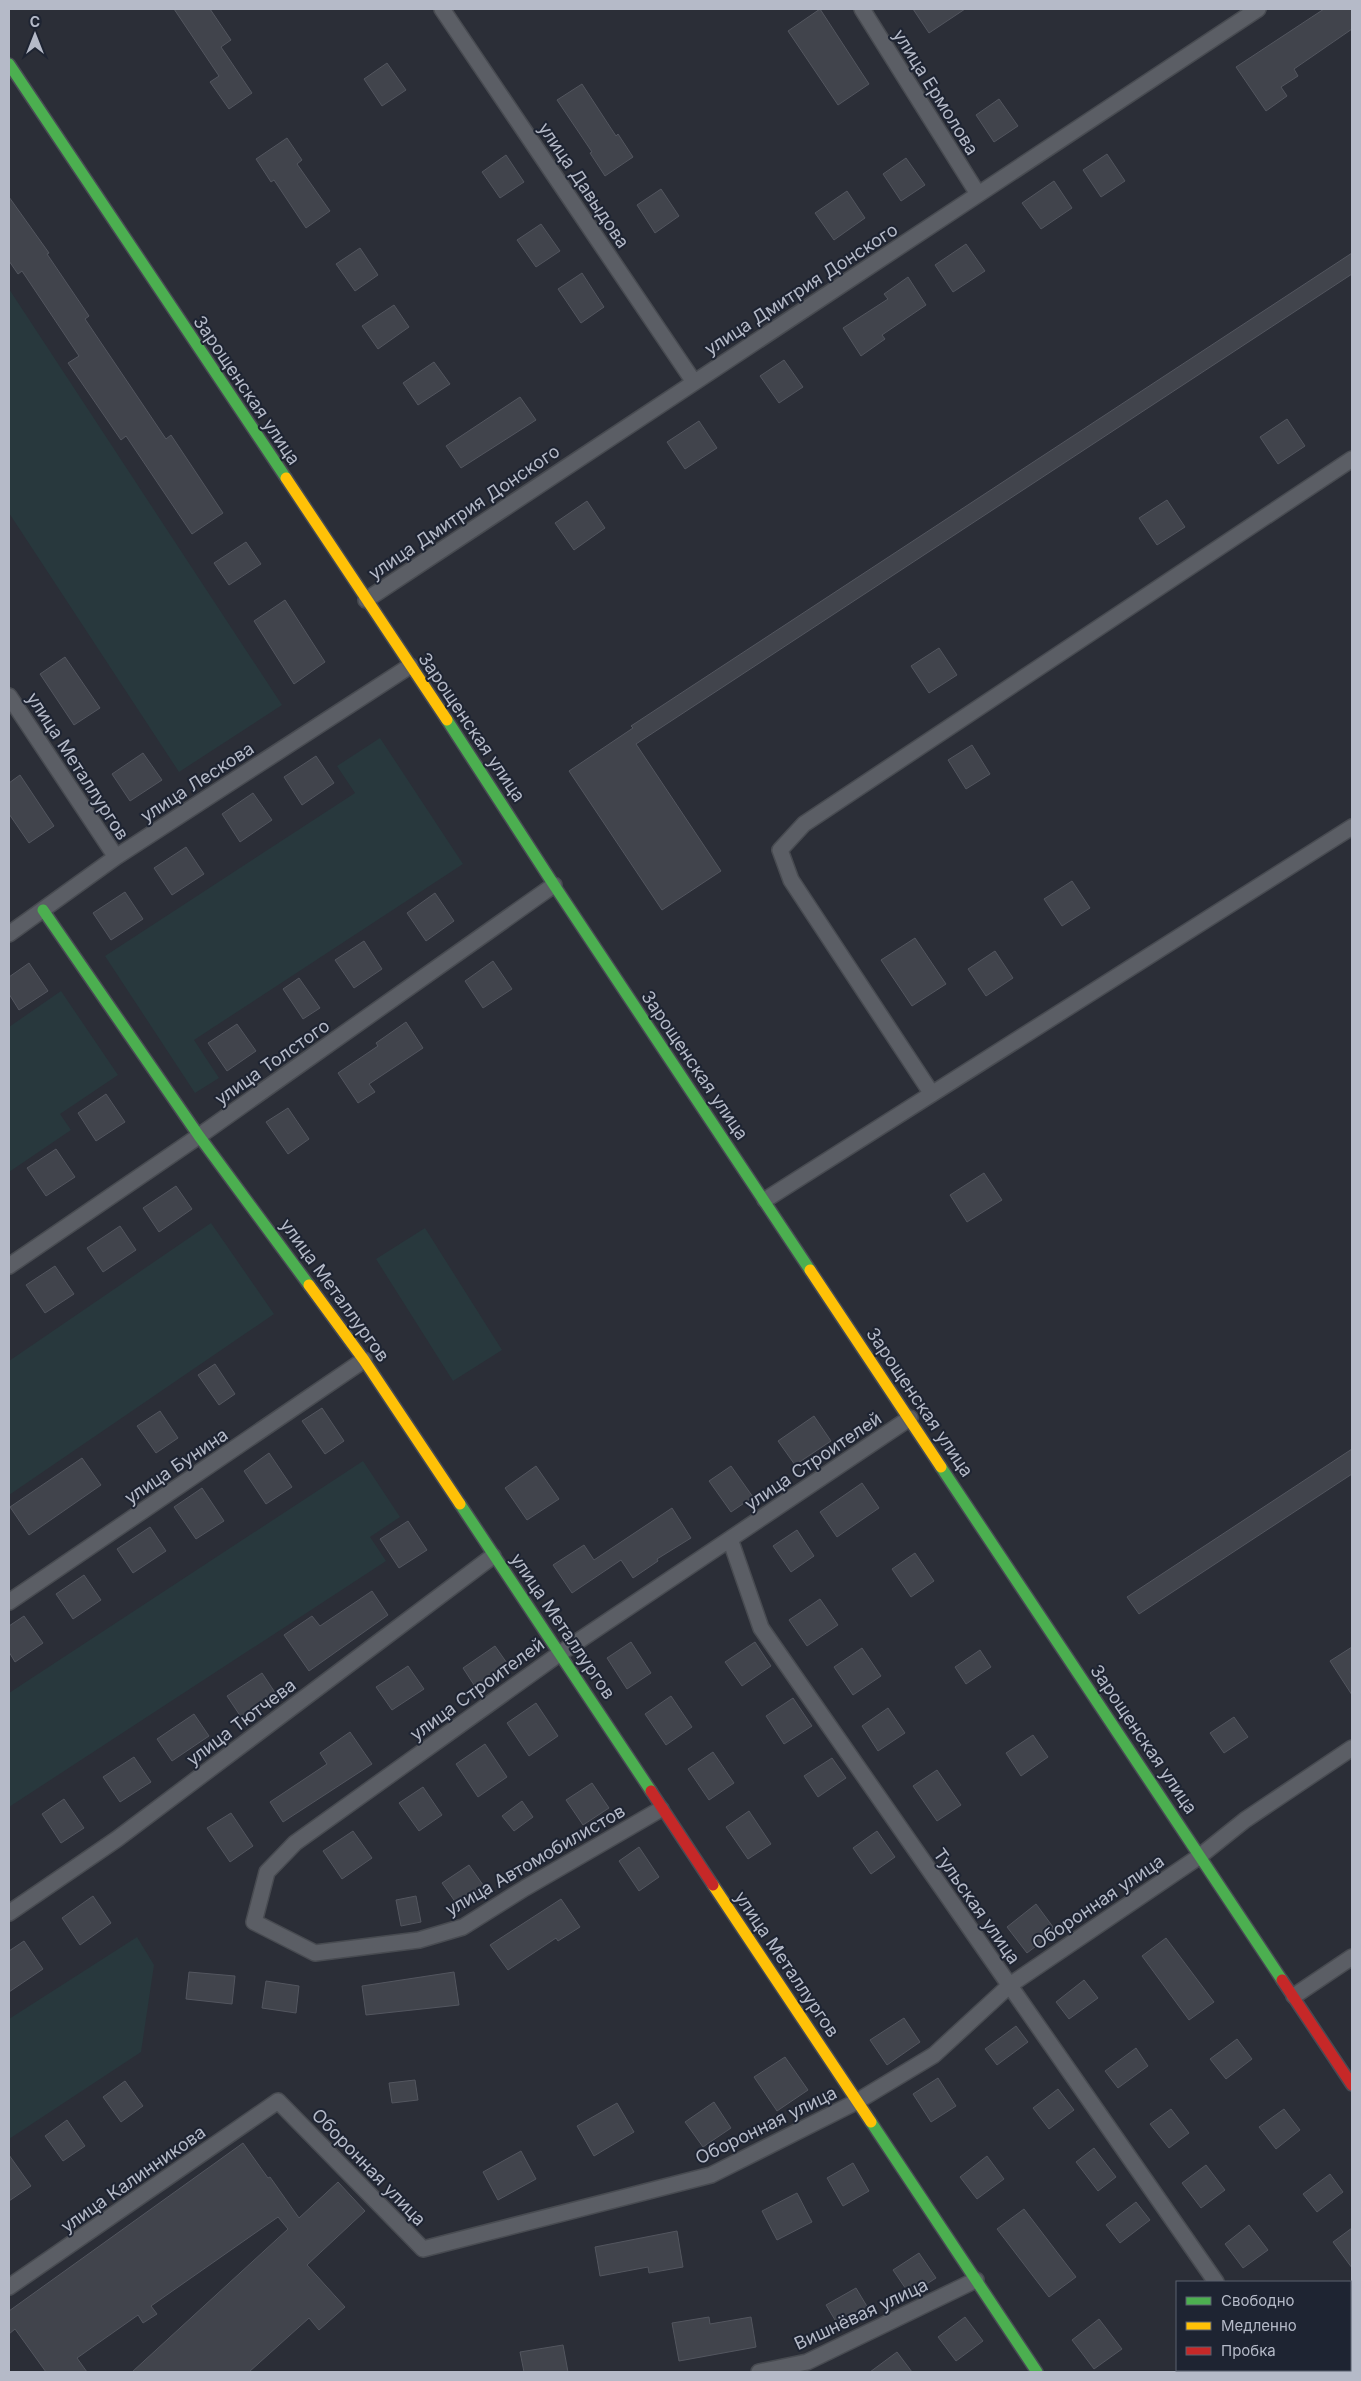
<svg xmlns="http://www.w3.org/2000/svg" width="1361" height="2381" viewBox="0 0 1361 2381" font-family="Inter,sans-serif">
  <rect width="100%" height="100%" fill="#2b2e37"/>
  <path fill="#28383d" d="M 9,289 L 282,705 L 179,772 L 9,513 Z
    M 380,738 L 463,864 L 194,1040 L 219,1078 L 195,1093 L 105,956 L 355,793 L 337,766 Z
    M 61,991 L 118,1075 L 60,1114 L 71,1130 L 9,1172 L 9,1027 Z
    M 211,1223 L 274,1314 L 9,1495 L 9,1361 Z
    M 425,1228 L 502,1350 L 453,1381 L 376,1259 Z
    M 363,1461 L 400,1517 L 370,1537 L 386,1561 L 9,1807 L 9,1693 Z
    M 137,1937 L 154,1965 L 141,2052 L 9,2139 L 9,2019 Z"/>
  <path fill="#41444c" stroke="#53565f" d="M 174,9 L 210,9 L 231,40 L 221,47 L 252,93 L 229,109 L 210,82 L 219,76 Z
    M 820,9 L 869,84 L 838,105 L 788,31 Z
    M 913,9 L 965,9 L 929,33 Z
    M 1324,9 L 1352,9 L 1352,29 L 1294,69 L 1298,76 L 1281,87 L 1287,96 L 1266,111 L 1236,67 Z
    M 387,63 L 406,90 L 382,106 L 364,79 Z
    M 582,84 L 616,136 L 618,134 L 633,157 L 605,176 L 590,153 L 592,152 L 557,100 Z
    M 999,99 L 1018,126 L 994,142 L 976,115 Z
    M 287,138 L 302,160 L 297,164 L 330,211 L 306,228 L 274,180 L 271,182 L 256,159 Z
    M 1107,154 L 1125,181 L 1101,197 L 1083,170 Z
    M 506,155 L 524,182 L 500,198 L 482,172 Z
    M 906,158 L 925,185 L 901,201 L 883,174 Z
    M 1054,181 L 1072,208 L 1041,229 L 1022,203 Z
    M 661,189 L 679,216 L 655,233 L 637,205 Z
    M 847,191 L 865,218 L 834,240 L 815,213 Z
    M 9,197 L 49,253 L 47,254 L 89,316 L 85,319 L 166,439 L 171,435 L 223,513 L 192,534 L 126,436 L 121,440 L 68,363 L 79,356 L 22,271 L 18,274 L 9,261 Z
    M 541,224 L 560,251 L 536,267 L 517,240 Z
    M 966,244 L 985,271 L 953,292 L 935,265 Z
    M 360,248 L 378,275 L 355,291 L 336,264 Z
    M 1352,253 L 1352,274 L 636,744 L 721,871 L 662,910 L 569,771 L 633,728 L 631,726 Z
    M 582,273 L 604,307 L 581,323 L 558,289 Z
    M 908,277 L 926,305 L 882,335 L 885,339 L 861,356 L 843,328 L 888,299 L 884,294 Z
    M 394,305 L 409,327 L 378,349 L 362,326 Z
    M 784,360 L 803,387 L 779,403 L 760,376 Z
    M 434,362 L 450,384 L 418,405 L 403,383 Z
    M 520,397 L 536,420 L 461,468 L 446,446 Z
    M 1287,419 L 1305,446 L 1278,464 L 1260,437 Z
    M 699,421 L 717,448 L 685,469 L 667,442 Z
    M 1167,500 L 1185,527 L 1157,545 L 1139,518 Z
    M 587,501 L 605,528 L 574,550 L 555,523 Z
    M 246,542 L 261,564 L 229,585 L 214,563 Z
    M 285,600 L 325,662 L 294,684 L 254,621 Z
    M 939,648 L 957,675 L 929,693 L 911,666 Z
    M 65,657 L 100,708 L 74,725 L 40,674 Z
    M 972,745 L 990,774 L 966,789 L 948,760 Z
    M 143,753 L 162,780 L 130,801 L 112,774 Z
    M 316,756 L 334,783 L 302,805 L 284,777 Z
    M 20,775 L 54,826 L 29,843 L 9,814 L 9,783 Z
    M 253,793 L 272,820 L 240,842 L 222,814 Z
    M 186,847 L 204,874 L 172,895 L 154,868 Z
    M 1072,881 L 1090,908 L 1062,926 L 1044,899 Z
    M 125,892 L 143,919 L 111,940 L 93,913 Z
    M 435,893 L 454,921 L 426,941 L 407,913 Z
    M 915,938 L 946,984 L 912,1006 L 881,960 Z
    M 364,941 L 382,969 L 354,988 L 335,960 Z
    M 995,951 L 1013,978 L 986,996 L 968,969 Z
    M 493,961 L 512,989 L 483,1008 L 465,981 Z
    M 29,963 L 48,991 L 19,1010 L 9,994 L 9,977 Z
    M 299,978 L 320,1008 L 303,1019 L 283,989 Z
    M 406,1022 L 423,1048 L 369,1084 L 375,1092 L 358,1103 L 338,1073 L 378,1046 L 376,1043 Z
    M 237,1024 L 256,1051 L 227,1071 L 208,1043 Z
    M 106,1094 L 125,1122 L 96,1141 L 78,1113 Z
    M 288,1108 L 309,1139 L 288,1154 L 266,1122 Z
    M 56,1149 L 75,1177 L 46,1196 L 27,1168 Z
    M 984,1173 L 1002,1200 L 967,1222 L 950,1195 Z
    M 176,1186 L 192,1209 L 159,1232 L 143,1208 Z
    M 120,1226 L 136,1250 L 103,1272 L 87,1248 Z
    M 55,1266 L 74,1294 L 45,1313 L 26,1285 Z
    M 215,1364 L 235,1394 L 219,1405 L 198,1375 Z
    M 322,1408 L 344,1441 L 325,1454 L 302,1421 Z
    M 160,1411 L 178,1438 L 156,1453 L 137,1426 Z
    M 814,1416 L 831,1441 L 795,1465 L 778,1441 Z
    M 1352,1449 L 1352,1474 L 1139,1614 L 1127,1597 Z
    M 269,1453 L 292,1487 L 266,1504 L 244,1471 Z
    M 82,1458 L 101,1485 L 29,1535 L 10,1507 Z
    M 536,1466 L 559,1499 L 527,1520 L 505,1488 Z
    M 731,1466 L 753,1497 L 731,1512 L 709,1481 Z
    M 862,1483 L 879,1508 L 837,1537 L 820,1512 Z
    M 202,1488 L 224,1521 L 196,1539 L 174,1507 Z
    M 672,1508 L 691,1538 L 657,1559 L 658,1561 L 633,1578 L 621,1560 L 572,1593 L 553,1565 L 584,1545 L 594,1560 Z
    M 408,1521 L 427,1550 L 399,1568 L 380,1539 Z
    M 150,1527 L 166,1551 L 133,1573 L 117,1549 Z
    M 797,1530 L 814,1556 L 791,1572 L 773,1546 Z
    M 915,1553 L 934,1581 L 911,1597 L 892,1569 Z
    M 84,1575 L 101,1600 L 73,1619 L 56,1594 Z
    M 372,1591 L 388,1615 L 309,1671 L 284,1635 L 312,1616 L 320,1626 Z
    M 820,1599 L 838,1625 L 807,1646 L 789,1620 Z
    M 24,1616 L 43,1643 L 15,1662 L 9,1652 L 9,1626 Z
    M 631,1642 L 651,1673 L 627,1689 L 607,1658 Z
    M 755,1642 L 771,1666 L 742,1686 L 725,1662 Z
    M 495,1646 L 509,1666 L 476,1688 L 463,1668 Z
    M 1352,1647 L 1352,1695 L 1330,1661 Z
    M 862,1648 L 881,1676 L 853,1695 L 834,1667 Z
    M 980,1650 L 991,1667 L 966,1684 L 955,1667 Z
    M 408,1666 L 424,1689 L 392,1710 L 376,1687 Z
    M 262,1673 L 276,1694 L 241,1717 L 227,1696 Z
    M 671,1696 L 692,1727 L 666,1745 L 645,1714 Z
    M 793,1698 L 812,1726 L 784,1744 L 766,1716 Z
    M 536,1703 L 558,1736 L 529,1756 L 507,1723 Z
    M 888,1708 L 905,1733 L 878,1751 L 862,1726 Z
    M 194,1714 L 209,1736 L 172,1761 L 157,1739 Z
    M 1234,1717 L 1248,1737 L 1224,1753 L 1210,1733 Z
    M 350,1732 L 372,1764 L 283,1822 L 270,1802 L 327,1764 L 320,1753 Z
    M 1033,1735 L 1048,1757 L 1021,1776 L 1006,1753 Z
    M 485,1744 L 507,1777 L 478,1797 L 456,1764 Z
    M 713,1752 L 734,1783 L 709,1800 L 688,1769 Z
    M 134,1757 L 151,1782 L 120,1802 L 103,1777 Z
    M 832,1758 L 846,1778 L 818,1797 L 804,1776 Z
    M 937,1770 L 961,1805 L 937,1821 L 913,1786 Z
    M 592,1783 L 609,1808 L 583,1825 L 566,1800 Z
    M 423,1787 L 442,1815 L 419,1831 L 399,1803 Z
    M 64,1799 L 84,1828 L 61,1843 L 42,1814 Z
    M 522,1801 L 533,1817 L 514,1831 L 502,1816 Z
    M 749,1811 L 771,1844 L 748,1859 L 726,1827 Z
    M 231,1813 L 253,1846 L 230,1862 L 207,1828 Z
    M 353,1831 L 372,1858 L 342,1879 L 323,1851 Z
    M 877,1831 L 895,1857 L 871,1874 L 853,1848 Z
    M 639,1847 L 659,1877 L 639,1891 L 619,1861 Z
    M 469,1865 L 488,1892 L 461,1910 L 442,1883 Z
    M 93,1896 L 111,1923 L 80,1945 L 62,1918 Z
    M 416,1896 L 421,1922 L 401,1926 L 396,1900 Z
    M 561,1899 L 580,1927 L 558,1941 L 556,1938 L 508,1970 L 490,1945 Z
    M 1036,1904 L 1056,1931 L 1027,1953 L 1007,1927 Z
    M 1166,1938 L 1214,2002 L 1189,2020 L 1142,1956 Z
    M 24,1941 L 43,1969 L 9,1992 L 9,1951 Z
    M 189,1972 L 235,1976 L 232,2004 L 186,1999 Z
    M 454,1972 L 459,2005 L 366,2015 L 362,1986 Z
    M 1084,1980 L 1098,1998 L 1069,2019 L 1056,2002 Z
    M 266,1981 L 299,1986 L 296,2013 L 262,2008 Z
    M 904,2018 L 920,2042 L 887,2065 L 870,2040 Z
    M 1016,2026 L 1028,2042 L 997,2065 L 985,2049 Z
    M 1237,2039 L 1252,2059 L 1226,2079 L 1210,2059 Z
    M 1136,2048 L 1148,2066 L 1118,2088 L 1105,2071 Z
    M 785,2057 L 808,2090 L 777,2111 L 754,2077 Z
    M 938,2078 L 956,2106 L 931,2122 L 913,2094 Z
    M 415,2080 L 418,2100 L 392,2103 L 389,2083 Z
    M 125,2081 L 143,2106 L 121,2122 L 103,2097 Z
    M 1058,2089 L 1074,2110 L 1049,2129 L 1033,2108 Z
    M 714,2102 L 731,2128 L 703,2147 L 685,2122 Z
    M 617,2103 L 634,2132 L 594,2156 L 577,2126 Z
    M 1171,2109 L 1189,2133 L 1169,2148 L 1150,2124 Z
    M 1284,2109 L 1300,2130 L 1276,2149 L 1259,2127 Z
    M 67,2120 L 85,2146 L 63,2161 L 45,2136 Z
    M 243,2143 L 268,2178 L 270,2177 L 299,2218 L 338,2182 L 365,2211 L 307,2265 L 345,2307 L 319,2330 L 309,2318 L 249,2372 L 132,2372 L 288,2229 L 278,2217 L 151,2306 L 157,2314 L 143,2323 L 138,2315 L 77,2358 L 87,2372 L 46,2372 L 15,2329 L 9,2334 L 9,2311 Z
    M 1094,2148 L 1116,2177 L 1098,2191 L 1076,2162 Z
    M 521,2151 L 536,2179 L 498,2200 L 483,2172 Z
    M 9,2155 L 31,2186 L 9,2201 Z
    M 987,2156 L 1004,2179 L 977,2199 L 960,2177 Z
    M 853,2163 L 869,2191 L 843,2206 L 827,2178 Z
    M 1206,2165 L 1225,2190 L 1201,2208 L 1182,2183 Z
    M 1330,2174 L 1343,2192 L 1317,2212 L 1303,2194 Z
    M 797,2193 L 812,2222 L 777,2240 L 762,2211 Z
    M 1136,2202 L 1150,2220 L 1120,2243 L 1106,2225 Z
    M 1024,2209 L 1076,2277 L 1049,2297 L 997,2229 Z
    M 1249,2225 L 1268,2250 L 1243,2268 L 1225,2244 Z
    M 1352,2228 L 1352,2268 L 1333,2242 Z
    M 677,2231 L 683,2267 L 649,2273 L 648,2267 L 600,2276 L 595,2247 Z
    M 919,2253 L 936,2278 L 910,2295 L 893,2270 Z
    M 856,2288 L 868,2308 L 838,2325 L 826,2305 Z
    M 709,2317 L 710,2324 L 751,2317 L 756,2347 L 679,2361 L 672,2323 Z
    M 965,2317 L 983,2341 L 956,2361 L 938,2337 Z
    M 1099,2319 L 1122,2349 L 1094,2369 L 1072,2340 Z
    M 563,2345 L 568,2372 L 524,2372 L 520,2352 Z
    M 897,2352 L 912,2372 L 870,2372 Z"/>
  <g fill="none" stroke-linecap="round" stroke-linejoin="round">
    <defs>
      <path id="street" d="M 442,9 L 694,382
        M 862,9 L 978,194
        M 366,600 L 1258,9
        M 9,696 L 116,857
        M 9,934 L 116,857 L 410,666
        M 932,1094 L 791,880 L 780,850 L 804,824 L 1352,459
        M 765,1200 L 1352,827
        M 9,1266 L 199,1136 L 554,885
        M 730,1539 L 761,1628 L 1216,2282
        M 9,1602 L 364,1360
        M 661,1809 L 525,1888 L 463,1927 L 419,1940 L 315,1953 L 254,1922 L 267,1872 L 295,1843 L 559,1654 L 910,1418
        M 9,1913 L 117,1839 L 493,1556
        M 1294,1996 L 1352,1957
        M 9,2287 L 278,2101 L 423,2249 L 711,2175 L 856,2102 L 934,2055 L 1010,1985 L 1200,1856 L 1245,1820 L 1352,1748
        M 1277,2370 L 1279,2372
        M 759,2372 L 807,2362 L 976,2280"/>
      <path id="fast" d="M 9,64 L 286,478
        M 447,720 L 554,885 L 810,1270
        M 43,910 L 199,1136 L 309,1285
        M 941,1467 L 1282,1980
        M 460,1504 L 651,1791
        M 871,2122 L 1037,2372"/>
      <path id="slow" d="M 286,478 L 447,720
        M 810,1270 L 941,1467
        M 309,1285 L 364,1360 L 460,1504
        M 713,1885 L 871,2122"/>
      <path id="jam" d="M 651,1791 L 713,1885
        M 1282,1980 L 1352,2085"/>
    </defs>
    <use href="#street" stroke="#484b51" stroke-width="18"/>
    <use href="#fast" stroke="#484b54" stroke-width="14"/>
    <use href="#slow" stroke="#484b54" stroke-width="14"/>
    <use href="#jam" stroke="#484b54" stroke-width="14"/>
    <use href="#street" stroke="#5b5e65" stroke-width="15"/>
    <use href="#fast" stroke="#4caf50" stroke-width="11"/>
    <use href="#slow" stroke="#ffc107" stroke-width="11"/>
    <use href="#jam" stroke="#c62828" stroke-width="11"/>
  </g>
  <g text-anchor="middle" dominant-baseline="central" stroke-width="4" stroke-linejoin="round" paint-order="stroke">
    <g font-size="18" fill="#b5bac8" stroke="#1e2432">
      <text transform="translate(936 92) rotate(58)">улица Ермолова</text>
      <text transform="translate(584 185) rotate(56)">улица Давыдова</text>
      <text transform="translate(801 289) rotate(-33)">улица Дмитрия Донского</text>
      <text transform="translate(247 390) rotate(56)">Зарощенская улица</text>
      <text transform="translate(464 512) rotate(-34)">улица Дмитрия Донского</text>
      <text transform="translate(472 727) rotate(56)">Зарощенская улица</text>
      <text transform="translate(78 766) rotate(57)">улица Металлургов</text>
      <text transform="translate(197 782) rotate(-33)">улица Лескова</text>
      <text transform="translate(272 1062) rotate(-35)">улица Толстого</text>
      <text transform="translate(695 1065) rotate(56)">Зарощенская улица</text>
      <text transform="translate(335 1290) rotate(54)">улица Металлургов</text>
      <text transform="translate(920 1402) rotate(56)">Зарощенская улица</text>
      <text transform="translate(813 1461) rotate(-34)">улица Строителей</text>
      <text transform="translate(176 1466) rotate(-34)">улица Бунина</text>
      <text transform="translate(563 1626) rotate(56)">улица Металлургов</text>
      <text transform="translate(477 1689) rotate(-36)">улица Строителей</text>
      <text transform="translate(241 1722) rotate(-37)">улица Тютчева</text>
      <text transform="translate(1144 1739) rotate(56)">Зарощенская улица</text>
      <text transform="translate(535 1860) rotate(-30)">улица Автомобилистов</text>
      <text transform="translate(1098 1902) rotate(-34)">Оборонная улица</text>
      <text transform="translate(977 1906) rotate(55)">Тульская улица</text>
      <text transform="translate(787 1964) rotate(56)">улица Металлургов</text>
      <text transform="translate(766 2125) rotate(-26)">Оборонная улица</text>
      <text transform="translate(369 2167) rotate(46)">Оборонная улица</text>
      <text transform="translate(133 2179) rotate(-35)">улица Калинникова</text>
      <text transform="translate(861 2314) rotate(-25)">Вишнёвая улица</text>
    </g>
  </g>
  <rect width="1361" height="2381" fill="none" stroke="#b5bac8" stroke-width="20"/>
  <rect x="1176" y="2281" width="175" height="90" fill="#1e2432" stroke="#5a606e"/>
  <rect x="1186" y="2297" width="25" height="8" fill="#4caf50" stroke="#5a606e"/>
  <text x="1221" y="2306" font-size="15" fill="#b5bac8">Свободно</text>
  <rect x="1186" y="2322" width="25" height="8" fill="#ffc107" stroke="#5a606e"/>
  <text x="1221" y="2331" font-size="15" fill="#b5bac8">Медленно</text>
  <rect x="1186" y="2347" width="25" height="8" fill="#c62828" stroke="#5a606e"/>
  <text x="1221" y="2356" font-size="15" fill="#b5bac8">Пробка</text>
  <g transform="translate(35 35)" stroke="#1e2432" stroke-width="4" paint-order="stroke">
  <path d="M0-4L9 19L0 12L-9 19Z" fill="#b5bac8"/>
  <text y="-8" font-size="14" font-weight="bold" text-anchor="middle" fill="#b5bac8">С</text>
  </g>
</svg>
